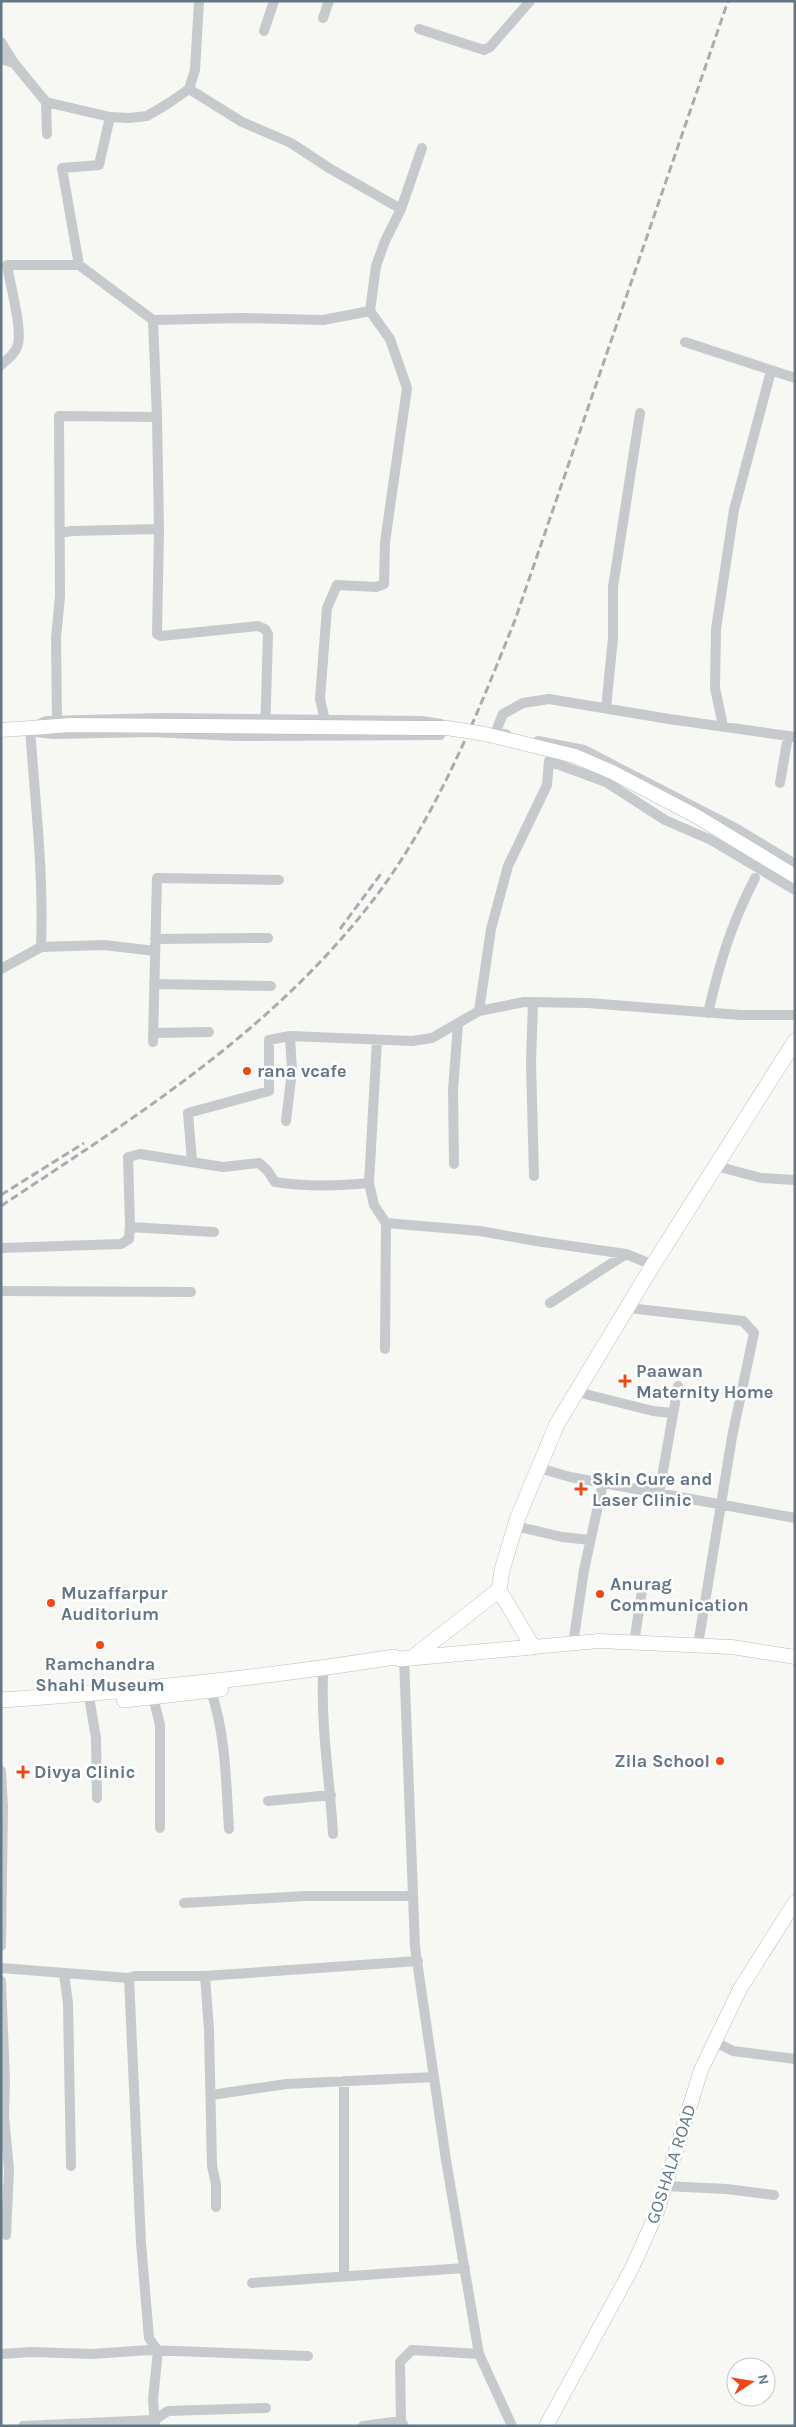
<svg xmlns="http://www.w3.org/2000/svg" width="796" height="2427" viewBox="0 0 796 2427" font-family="Karla,sans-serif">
  <rect width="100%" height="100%" fill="#f7f7f3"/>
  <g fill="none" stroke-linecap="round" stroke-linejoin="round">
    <defs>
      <path id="secondary" d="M 1,730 L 45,727
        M 533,1647 L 599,1641 L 732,1647 L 795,1657
        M 546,2426 L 632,2268 L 657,2212 L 701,2070 L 740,1989 L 795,1902"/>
      <path id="primary" d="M 412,1658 L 499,1590
        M 1,1700 C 132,1691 264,1678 394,1657 L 400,1659 L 533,1647 L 499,1590 L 502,1570 L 518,1517 L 557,1424 L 653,1265 L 795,1041
        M 124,1700 L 221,1689"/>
    </defs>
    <use href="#secondary" stroke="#b6bcc0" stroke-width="15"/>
    <use href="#primary" stroke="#b9bdc1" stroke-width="16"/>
    <path stroke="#c6cacd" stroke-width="10" d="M 323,18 L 329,1
      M 419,29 L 484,50 L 490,47 L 530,1
      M 264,31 L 274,1
      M 1,42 L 14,63
      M 1,59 L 14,63 L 46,102 L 47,134
      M 189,89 L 242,122 L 291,143 L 329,168 L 401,209
      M 46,102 L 110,117 L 129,118 L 147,116 L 169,103 L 189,89 L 195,70 L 199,1
      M 79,265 L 62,168 L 99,165 L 110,117
      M 153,320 L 157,417
      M 685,342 L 795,378
      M 1,365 C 8,359 16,353 18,344 C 22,327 10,284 7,265 L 79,265 L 153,320 L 241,318 L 323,320 L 370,311
      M 60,533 L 72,531 L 159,529
      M 606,708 L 613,638 L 613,587 L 640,413
      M 160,718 L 421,721 L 441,724 L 440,735 L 237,736 L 152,732 L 53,734 L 36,732 L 30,728 L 46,721 Z
      M 57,720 L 56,638 L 60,596 L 59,416 L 157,417 L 159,529 L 157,634 L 161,636 L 258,626 L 265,629 L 268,634 L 265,736
      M 326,725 L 320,699 L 327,608 L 337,585 L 376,587 L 384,584 L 385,542 L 407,388 L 390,339 L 370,311 L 376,266 L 385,241 L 401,209 L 422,148
      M 723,726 L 715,688 L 716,629 L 734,510 L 771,371
      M 507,735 L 496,731 L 503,714 L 523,703 L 549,699 L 669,719 L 795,737
      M 538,741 L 584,750 L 737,829 L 795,864
      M 780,783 L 788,736
      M 155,939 L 268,938
      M 41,947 L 104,945 L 155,951
      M 1,969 L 41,947 C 44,874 35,801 30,728
      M 154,984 L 271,986
      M 533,1002 L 531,1063 L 534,1176
      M 479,1011 L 491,929 L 508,866 L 547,785 L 549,761 L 606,782 L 665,820 L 711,840 L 795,890
      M 708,1013 C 720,961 731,925 755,878
      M 153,1033 L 209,1032
      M 377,1040 L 369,1183 L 374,1205 L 386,1223 L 480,1231 L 536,1241 L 626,1254 L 653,1265
      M 153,1042 L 157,878 L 279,880
      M 286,1121 L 292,1071 L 290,1036
      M 192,1161 L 188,1113 L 269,1091 L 269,1040 L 290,1036 L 412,1041 L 432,1038 L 479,1011 L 524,1002 L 588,1003 L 740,1015 L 795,1015
      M 454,1164 L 453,1090 L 458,1024
      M 716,1166 L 761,1178 L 795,1180
      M 130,1227 L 214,1232
      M 1,1248 L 121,1244 L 129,1239 L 130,1224 L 128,1157 L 140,1154 L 223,1167 L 259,1163 L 267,1170 L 275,1182 C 306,1187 338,1186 369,1183
      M 1,1291 L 191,1292
      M 550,1303 L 626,1254
      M 629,1308 L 743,1321 L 754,1333 L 732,1437 L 698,1645
      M 385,1349 L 386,1223
      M 577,1392 L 653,1411 L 672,1413
      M 539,1468 L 570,1477 L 795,1518
      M 659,1494 L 678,1386
      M 515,1526 L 562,1537 L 590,1540
      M 634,1643 L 643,1584
      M 573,1644 L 584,1570 L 603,1483
      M 404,1659 L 415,1947 L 446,2160 L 479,2354 L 512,2426
      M 323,1676 C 321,1729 330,1781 333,1834
      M 211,1691 C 226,1735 226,1783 229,1829
      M 153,1697 L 160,1725 L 160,1828
      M 90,1703 L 96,1738 L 97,1798
      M 1,1771 L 3,1807 L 1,1946
      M 268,1801 L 331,1795
      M 184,1903 L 305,1896 L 412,1896
      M 1,1968 L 129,1978 L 135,1976 L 205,1976 L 418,1961
      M 64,1974 L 68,2003 L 71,2166
      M 205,1976 L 209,2030 L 212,2166 L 216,2184 L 216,2207
      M 129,1978 L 141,2243 L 149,2338 L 158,2351 L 153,2399 L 155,2426
      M 1,1981 L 5,2080 L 4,2116 L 9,2170 L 6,2235
      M 715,2042 L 733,2051 L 795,2059
      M 344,2081 L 344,2275
      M 211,2095 L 286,2084 L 434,2077
      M 665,2186 L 727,2189 L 774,2195
      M 252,2283 L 465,2268
      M 1,2354 L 32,2352 L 92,2354 L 149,2350 L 308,2356
      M 23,2426 L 154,2420 L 168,2411 L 266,2408
      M 363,2426 L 401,2421
      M 404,2426 L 401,2421 L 400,2362 L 412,2350 L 479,2354"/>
    <use href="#secondary" stroke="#fff" stroke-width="14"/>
    <use href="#primary" stroke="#fff" stroke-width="15"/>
    <path stroke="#a6acb2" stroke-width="3" stroke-dasharray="8 4" stroke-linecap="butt" d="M 340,929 L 383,871
      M 1,1195 L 84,1143
      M 1,1206 C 138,1115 273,1031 374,899 C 437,816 477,715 515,620 L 728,1"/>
    <defs>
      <path id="secondary-bridge" d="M 45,727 L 70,725 L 421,728 L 447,728 L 485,734 L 575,756 L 612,772 L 696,816 L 795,876"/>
    </defs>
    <use href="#secondary-bridge" stroke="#b6bcc0" stroke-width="15" stroke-linecap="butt"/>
    <use href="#secondary-bridge" stroke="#fff" stroke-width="14"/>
  </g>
  <g fill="#f14818" stroke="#fff" stroke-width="2">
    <circle cx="247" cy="1071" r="5"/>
    <path d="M622.5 1373.5h5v5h5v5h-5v5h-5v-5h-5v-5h5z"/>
    <path d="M578.5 1481.5h5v5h5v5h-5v5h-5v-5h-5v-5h5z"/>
    <circle cx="600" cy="1594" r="5"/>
    <circle cx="51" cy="1603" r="5"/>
    <circle cx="100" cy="1645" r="5"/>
    <circle cx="720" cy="1761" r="5"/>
    <path d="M20.5 1764.5h5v5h5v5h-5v5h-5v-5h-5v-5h5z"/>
  </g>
  <g text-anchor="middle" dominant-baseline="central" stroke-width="5" stroke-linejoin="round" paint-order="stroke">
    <g font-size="18" font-weight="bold" fill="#637787" stroke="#fff" text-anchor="start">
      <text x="257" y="1071">rana vcafe</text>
      <text x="636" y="1371">Paawan<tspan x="636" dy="21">Maternity Home</tspan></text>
      <text x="592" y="1479">Skin Cure and<tspan x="592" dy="21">Laser Clinic</tspan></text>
      <text x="610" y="1584">Anurag<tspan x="610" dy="21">Communication</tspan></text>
      <text x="61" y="1593">Muzaffarpur<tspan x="61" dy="21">Auditorium</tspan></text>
      <text x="100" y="1664" text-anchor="middle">Ramchandra<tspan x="100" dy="21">Shahi Museum</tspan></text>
      <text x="710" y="1761" text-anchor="end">Zila School</text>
      <text x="34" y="1772">Divya Clinic</text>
    </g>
    <g font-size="18" fill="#637787" stroke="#fff">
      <text transform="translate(671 2164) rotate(-72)">GOSHALA ROAD</text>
    </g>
  </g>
  <rect width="796" height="2427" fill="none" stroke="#637787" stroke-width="5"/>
  <g transform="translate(751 2382) rotate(78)"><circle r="24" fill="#ffffff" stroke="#c1c9cf"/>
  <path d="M0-4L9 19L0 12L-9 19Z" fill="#f14818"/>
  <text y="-8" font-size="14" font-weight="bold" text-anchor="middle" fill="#637787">N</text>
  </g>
</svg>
